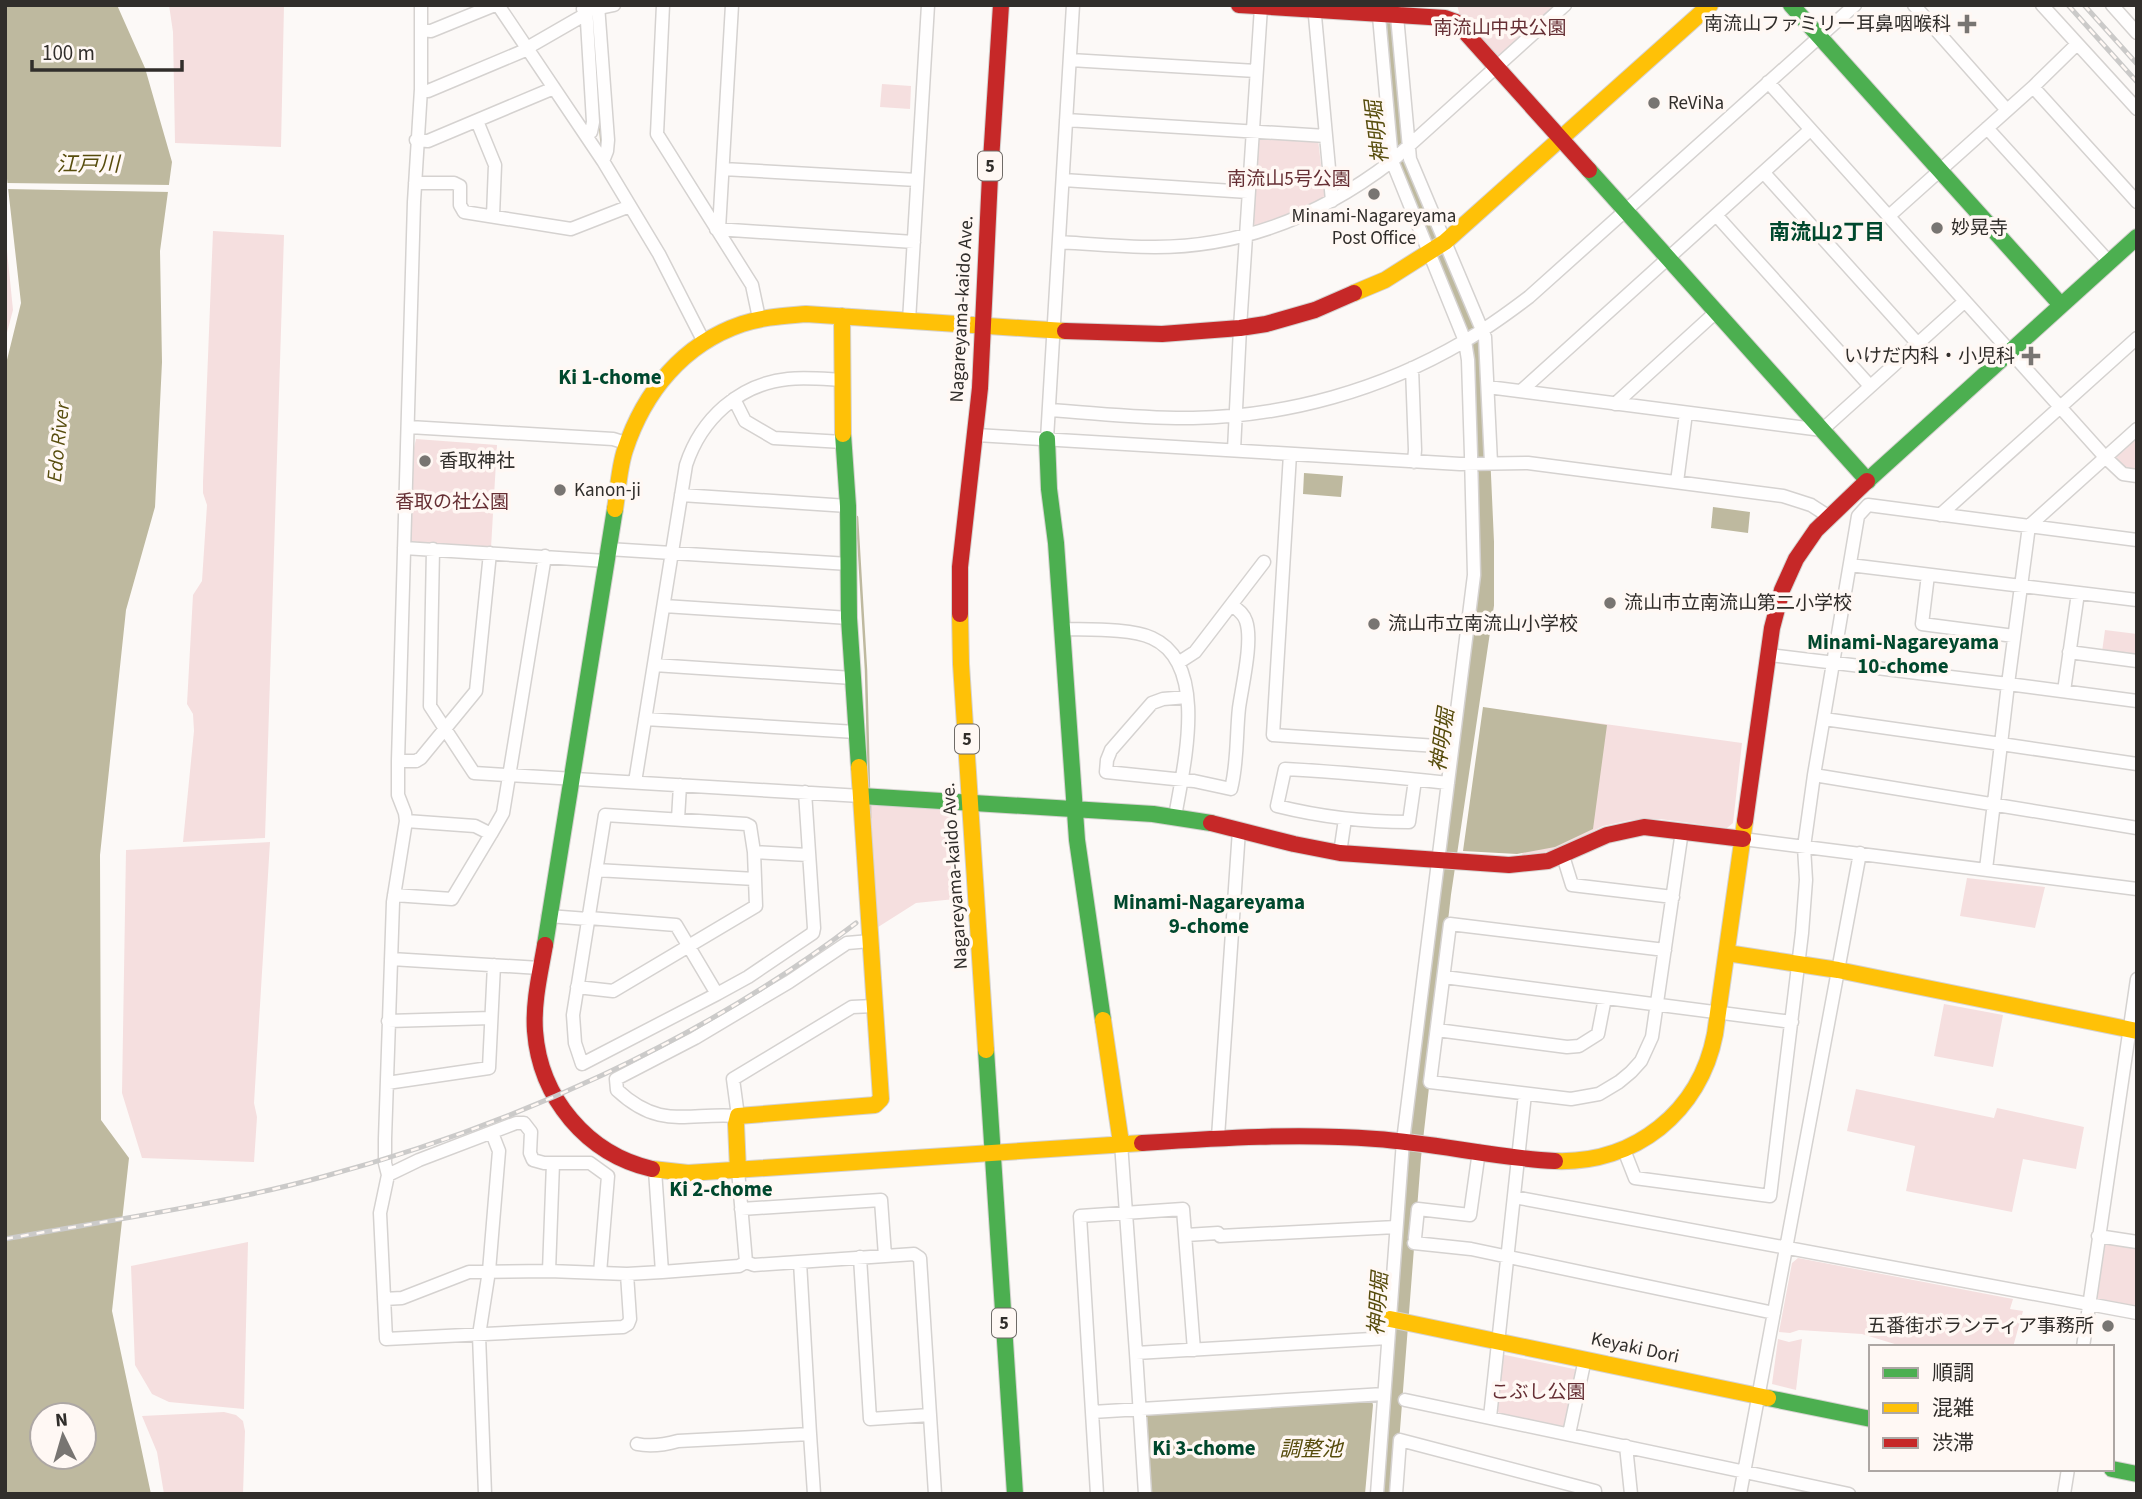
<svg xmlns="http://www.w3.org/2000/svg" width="2142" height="1499" viewBox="0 0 2142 1499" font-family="'Source Sans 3','Noto Sans JP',sans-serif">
  <rect width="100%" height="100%" fill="#fcf9f7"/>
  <path fill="#f5dfdf" d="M 169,5 L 284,5 L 281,147 L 175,143 L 173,32 Z
    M 1457,5 L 1557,5 L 1503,55 L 1495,55 L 1460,16 Z
    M 882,84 L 911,86 L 910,109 L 880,107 Z
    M 1257,136 L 1318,139 L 1325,200 L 1259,228 L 1252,223 Z
    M 5,231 L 13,310 L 5,340 Z
    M 213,231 L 284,235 L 265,838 L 183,842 L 194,731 L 193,714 L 187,704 L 193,595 L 202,581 L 207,505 L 203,493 L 203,482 Z
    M 2137,434 L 2137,470 L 2127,469 L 2116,463 L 2114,453 Z
    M 416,439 L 497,445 L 491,548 L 408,543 L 411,460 Z
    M 2105,630 L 2137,634 L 2137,656 L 2102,652 Z
    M 1540,715 L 1742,743 L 1733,823 L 1727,828 L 1660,819 L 1631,820 L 1603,826 L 1555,850 L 1522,856 Z
    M 871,805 L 952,809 L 955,899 L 916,903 L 875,929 L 867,809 Z
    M 270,842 L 254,1103 L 257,1117 L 254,1162 L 142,1158 L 122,1093 L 126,850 Z
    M 1967,878 L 2045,887 L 2035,928 L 1960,916 Z
    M 1944,1004 L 2003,1015 L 1993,1067 L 1934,1056 Z
    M 1856,1089 L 1994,1118 L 1997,1108 L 2084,1127 L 2076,1169 L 2023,1159 L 2012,1212 L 1906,1191 L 1915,1146 L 1847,1131 Z
    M 248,1242 L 244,1409 L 169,1402 L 152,1394 L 135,1365 L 131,1266 Z
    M 2104,1242 L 2137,1247 L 2137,1309 L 2095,1301 Z
    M 1798,1258 L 2013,1299 L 2010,1309 L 2023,1311 L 2013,1347 L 1913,1347 L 1898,1345 L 1862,1334 L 1799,1330 L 1790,1333 L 1779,1332 L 1792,1263 Z
    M 1778,1339 L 1789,1342 L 1802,1339 L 1796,1390 L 1772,1384 Z
    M 1500,1354 L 1579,1370 L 1565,1425 L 1559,1428 L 1499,1413 L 1495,1409 Z
    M 224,1412 L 236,1415 L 243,1421 L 245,1431 L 243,1494 L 164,1494 L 157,1452 L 142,1416 Z"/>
  <path fill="#beb99f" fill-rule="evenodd" d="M 5,5 L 117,5 L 145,68 L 172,162 L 160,251 L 162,362 L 155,507 L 126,610 L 100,855 L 101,1120 L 129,1158 L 112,1311 L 151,1494 L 5,1494 L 5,368 L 21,303 L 5,161 ZM 42,1415 L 84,1415 L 84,1457 L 42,1457 Z
    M 1304,473 L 1343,476 L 1341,497 L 1303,494 Z
    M 1713,507 L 1750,512 L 1748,533 L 1711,528 Z
    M 1483,707 L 1607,725 L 1593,829 L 1555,847 L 1517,854 L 1463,851 Z
    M 1372,1401 L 1373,1405 L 1365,1494 L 1150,1494 L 1145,1416 L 1148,1413 Z"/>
  <path fill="#fcf9f7" d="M 5,183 L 172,185 L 171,192 L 5,189 Z"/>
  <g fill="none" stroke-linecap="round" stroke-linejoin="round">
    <path stroke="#beb99f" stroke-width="2.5" d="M 597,92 L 602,149
      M 857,517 L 866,670 L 869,790
      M 870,804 L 870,818"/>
    <path stroke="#beb99f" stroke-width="18" d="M 1386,5 L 1402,167 L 1476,342 L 1485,542 L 1485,605 L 1442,894 L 1412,1157 L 1386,1494"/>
    <defs>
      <path id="street" d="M 498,5 L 603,161 L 659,254 L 704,342
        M 586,5 L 593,122 L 591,132 L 586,134
        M 598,5 L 608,140 L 607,151 L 603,161
        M 663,5 L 657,134 L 752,285 L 759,318
        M 1314,5 L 1332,201
        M 1396,5 L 1410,159 L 1485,337 L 1491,463
        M 1914,5 L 2006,109
        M 2042,5 L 2137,109
        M 2112,5 L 2137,33
        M 590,10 L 614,5
        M 421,30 L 431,31 L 495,5
        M 527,48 L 586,14 L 583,9
        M 1070,60 L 1256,71
        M 1768,82 L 2105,457 L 2123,474 L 2137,476
        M 2033,87 L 2137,202
        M 421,89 L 428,91 L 528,49
        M 1066,120 L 1326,136
        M 477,121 L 495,165 L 493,216
        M 1987,128 L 2109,262
        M 416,140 L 428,141 L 554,88
        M 723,169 L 917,180
        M 1764,173 L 1918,344
        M 1063,180 L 1248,192
        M 415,183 L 454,183 L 460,186 L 460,205 L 464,212 L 571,229 L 630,206
        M 1716,215 L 1870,386
        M 1889,216 L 2033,87 L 2077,44
        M 716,229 L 914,242
        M 719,229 L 732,5
        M 1059,242 C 1091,244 1123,247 1155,247 C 1243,247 1323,214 1392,161 L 1565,5
        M 909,321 L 928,5
        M 1412,368 L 1415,450 L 1414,462
        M 1488,387 L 1822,430 L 1965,301
        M 1521,391 L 1810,130
        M 734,399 L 745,421 L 774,438 L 843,442
        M 1615,404 L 1716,312
        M 1049,410 C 1097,413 1145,419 1193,418 C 1288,416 1381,390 1463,342 C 1486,329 1508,313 1529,297 L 1855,5
        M 409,427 L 613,439 L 626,443
        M 976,435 L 1460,464 L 1528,463 L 1783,496 L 1811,505 L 1828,516
        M 1047,439 L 1073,5
        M 1234,450 L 1240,328 L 1261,7
        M 1290,454 L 1273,735 L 1452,747
        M 1677,482 L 1686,413
        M 681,495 L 848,506
        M 1940,515 L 2137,338
        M 404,548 L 606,561
        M 433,549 L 430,706 L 474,773 L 861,796
        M 608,549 L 849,564
        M 490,553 L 476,691 L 421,758 L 416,761 L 398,761 L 398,795 L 405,813 L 406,821 L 393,902 L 385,1139 L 385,1163 L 388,1175 L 380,1213 L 386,1339 L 623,1327 L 628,1324 L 630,1319 L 627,1274
        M 1850,565 L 2137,600
        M 1928,575 L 1922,624 L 2014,636
        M 664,606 L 849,618
        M 1061,629 C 1086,630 1130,628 1152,638 C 1210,664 1183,768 1175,817
        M 2069,652 L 2137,661
        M 1770,655 L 2008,684 L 2029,526 L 2137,429
        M 1178,663 L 1195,652 L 1264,562
        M 654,665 L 853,678
        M 2064,691 L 2078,593
        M 1187,697 L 1163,699 L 1152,703 L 1111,750 L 1107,760 L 1106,772 L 1194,781 L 1231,789 C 1238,761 1236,735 1239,708 C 1242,686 1253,641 1246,621 C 1244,614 1238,610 1232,605
        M 645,719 L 856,732
        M 1824,719 L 2001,744 L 2008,684 L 2137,701
        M 398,761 L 414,202 L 421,89 L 421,5
        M 1814,775 L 2137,828
        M 1415,780 L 1409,822 C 1363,822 1321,817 1277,806 L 1285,769 C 1340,772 1394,777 1448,783
        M 635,782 L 686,465 C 701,419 739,384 788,379 C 805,377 824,379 842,380
        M 678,819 L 680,785
        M 406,821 L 475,826 L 491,834 L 503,813 L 545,556
        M 1743,839 L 2137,889
        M 754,852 L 808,855
        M 1340,853 L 1345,819
        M 1563,856 L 1572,885 L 1673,897
        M 1986,869 L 2001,744 L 2137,764
        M 596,870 L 755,879
        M 394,895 L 452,899 L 491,834
        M 548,916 L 588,919
        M 589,918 L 676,925 L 717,994 L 748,977 L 813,933 L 814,928 L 805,792
        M 870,941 L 847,943 L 789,982 L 695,1038 L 616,1079 L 617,1090 C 661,1131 688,1112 738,1116 L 733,1079 L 852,1007 L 874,1006
        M 1665,950 L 1450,924 L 1430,1082 L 1571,1099 L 1599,1094 L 1619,1082 L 1631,1072 L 1641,1061 L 1652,1037 L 1682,831
        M 391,959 L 540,968
        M 1444,977 L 1792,1022
        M 577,987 L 613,991 L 756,906 L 754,852 L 750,826 L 746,824 L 605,815 L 573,1015 L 575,1043 L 582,1064 L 717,994
        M 388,1021 L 491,1018
        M 1437,1030 L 1567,1047 L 1579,1046 L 1598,1034 L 1605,998
        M 387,1083 L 489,1068 L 494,965
        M 1218,1137 L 1239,830
        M 1121,1143 L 1136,1353
        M 1624,1150 L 1635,1178 L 1770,1196 L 1802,933 L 1806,880 L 1804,847 L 1814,775 L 1858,516 L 1868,505 L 2137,540
        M 655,1170 L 662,1272 L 739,1266 L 746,1262
        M 738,1170 L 746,1262 L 754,1265 L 914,1254 L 920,1258 L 935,1494
        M 388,1175 L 419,1160 L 516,1123 L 524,1123 L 531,1132 L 530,1153 L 533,1160 L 544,1163 L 590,1163 L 608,1176 L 600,1273
        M 1514,1197 L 2137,1313
        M 741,1209 L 881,1200 L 885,1256
        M 1186,1235 L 1218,1233 L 1220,1236 L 1396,1227
        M 2098,1236 L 2137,1242
        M 1415,1238 L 1418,1209 L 1470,1215 L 1479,1151
        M 1414,1243 L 1471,1249 L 1774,1313
        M 860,1257 L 870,1419 L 930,1415
        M 549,1271 L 553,1163
        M 384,1299 L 402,1298 L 469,1272 L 549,1271 L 627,1274 L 662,1272
        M 2083,1347 L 2137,979
        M 1405,1400 L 1849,1494
        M 1092,1412 L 1384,1394
        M 1490,1417 L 1525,1094
        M 810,1434 L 814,1494
        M 1569,1434 L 1585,1359
        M 637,1444 C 651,1447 664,1445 678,1441 L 810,1434 L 800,1262
        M 1626,1446 L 1631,1494
        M 485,1494 L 479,1335 L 489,1271 L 499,1151 L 492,1133
        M 1097,1494 L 1080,1216 L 1183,1209 L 1194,1350
        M 1145,1494 L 1136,1353 L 1388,1338
        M 1377,1494 L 1403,1141 L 1474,575 L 1471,455 L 1468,360 L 1465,341 L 1392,161 L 1378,5
        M 1396,1494 L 1400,1440 L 1595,1491 L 1595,1494
        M 1740,1494 L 1860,853
        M 2064,1494 L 2068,1469"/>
      <path id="fast" d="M 1791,5 L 2061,305
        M 1589,170 L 1868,481
        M 843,434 L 848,506 L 849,618 L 859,767
        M 1047,439 L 1049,489 L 1056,543 L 1077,840 L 1103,1020
        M 1867,481 L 2137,237
        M 861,796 L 1153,814 L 1211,823
        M 545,945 L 615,509
        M 986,1050 L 1015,1494
        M 1768,1398 L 1871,1419
        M 2112,1469 L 2137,1474"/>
      <path id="slow" d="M 1354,293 L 1385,280 L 1445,242 L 1710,5
        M 842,316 L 843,434
        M 615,509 C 618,490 619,468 625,450 C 644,392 683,344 742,324 C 763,317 784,316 806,314 L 1065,331
        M 960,614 L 961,664 L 986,1050
        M 1727,953 L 1838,970 L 2137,1031
        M 1103,1020 L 1121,1143
        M 1555,1161 C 1635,1164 1700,1112 1715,1034 L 1745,821
        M 652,1169 L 688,1173 L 1142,1143
        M 738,1170 L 736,1124 L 738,1116 L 875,1105 L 881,1099 L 859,767
        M 1390,1319 L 1768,1398"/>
      <path id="jam" d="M 1239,5 L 1445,18 L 1456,22 L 1589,170
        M 1065,331 L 1162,334 L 1240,328 L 1266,324 L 1315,310 L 1354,293
        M 960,614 L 960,567 L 980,388 L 990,176 L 1001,5
        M 1745,821 L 1772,628 L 1782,590 L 1796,559 L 1816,530 L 1867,481
        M 1211,823 L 1294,844 L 1340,853 L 1509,865 L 1548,861 L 1607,835 L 1644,827 L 1743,839
        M 545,945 C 540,974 533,1002 535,1031 C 540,1098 587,1154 652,1169
        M 1142,1143 C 1220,1138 1298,1133 1376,1139 C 1436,1143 1495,1158 1555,1161"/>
    </defs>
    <use href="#street" stroke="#d5d2d0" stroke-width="15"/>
    <use href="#fast" stroke="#d5d2d0" stroke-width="18"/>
    <use href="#slow" stroke="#d5d2d0" stroke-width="18"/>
    <use href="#jam" stroke="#d5d2d0" stroke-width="18"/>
    <use href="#street" stroke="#fffefe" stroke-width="12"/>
    <use href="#fast" stroke="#4caf50" stroke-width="16"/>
    <use href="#slow" stroke="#ffc107" stroke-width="16"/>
    <use href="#jam" stroke="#c62828" stroke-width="16"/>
    <defs>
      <path id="rail" d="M 2068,5 L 2137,82
        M 2084,5 L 2137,64
        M 5,1239 C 111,1220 218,1205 322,1177 C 509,1127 702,1041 856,923"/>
    </defs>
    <use href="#rail" stroke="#cbcac9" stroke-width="5"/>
    <use href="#rail" stroke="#fff8f4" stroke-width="2.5" stroke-dasharray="8" stroke-linecap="butt"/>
  </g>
  <g fill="#787572" stroke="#fff8f4" stroke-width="2.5">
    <path d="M1963.5 13.5h7v7h7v7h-7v7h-7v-7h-7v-7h7z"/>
    <circle cx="1654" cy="103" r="7"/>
    <circle cx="1374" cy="194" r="7"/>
    <circle cx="1937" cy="228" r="7"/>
    <path d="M2027.5 345.5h7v7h7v7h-7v7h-7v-7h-7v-7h7z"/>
    <circle cx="425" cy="461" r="7"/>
    <circle cx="560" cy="490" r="7"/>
    <circle cx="1610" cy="603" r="7"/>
    <circle cx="1374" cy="624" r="7"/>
    <circle cx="2108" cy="1326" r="7"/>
  </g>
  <g text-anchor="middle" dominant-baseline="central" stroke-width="7" stroke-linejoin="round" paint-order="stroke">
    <g fill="#fff8f4" stroke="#6f6b67" stroke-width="2">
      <rect x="978" y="151.5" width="24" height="29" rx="5"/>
      <rect x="955" y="724.5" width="24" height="29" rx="5"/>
      <rect x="992" y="1308.5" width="24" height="29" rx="5"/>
    </g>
    <g font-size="18" font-weight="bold" fill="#312e2b">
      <text x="990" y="166">5</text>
      <text x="967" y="739">5</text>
      <text x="1004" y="1323">5</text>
    </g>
    <g font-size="19" fill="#312e2b" stroke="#fff8f4" text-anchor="start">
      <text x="1951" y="24" text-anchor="end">南流山ファミリー耳鼻咽喉科</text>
      <text x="1668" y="103">ReViNa</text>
      <text x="1374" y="216" text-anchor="middle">Minami-Nagareyama<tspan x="1374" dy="22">Post Office</tspan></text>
      <text x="1951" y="228">妙晃寺</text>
      <text x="2015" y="356" text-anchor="end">いけだ内科・小児科</text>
      <text x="439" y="461">香取神社</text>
      <text x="574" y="490">Kanon-ji</text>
      <text x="1624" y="603">流山市立南流山第二小学校</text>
      <text x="1388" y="624">流山市立南流山小学校</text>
      <text x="2094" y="1326" text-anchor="end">五番街ボランティア事務所</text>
    </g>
    <g font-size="19" fill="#662f34" stroke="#fff8f4">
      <text x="1500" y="28">南流山中央公園</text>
      <text x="1289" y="179">南流山5号公園</text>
      <text x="452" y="502">香取の社公園</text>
      <text x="1538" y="1392">こぶし公園</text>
    </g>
    <g font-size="19" fill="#312e2b" stroke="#fff8f4">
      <text transform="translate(962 309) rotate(-87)">Nagareyama-kaido Ave.</text>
      <text transform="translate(955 876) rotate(-94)">Nagareyama-kaido Ave.</text>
      <text transform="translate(1635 1348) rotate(12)">Keyaki Dori</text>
    </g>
    <g font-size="21" font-style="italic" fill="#574c0c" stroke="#fff8f4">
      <text transform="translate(1377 132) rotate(-97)">神明堀</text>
      <text x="88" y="164">江戸川</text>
      <text transform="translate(58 442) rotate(-84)">Edo River</text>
      <text transform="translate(1442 740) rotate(-82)">神明堀</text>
      <text transform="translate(1378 1304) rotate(-86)">神明堀</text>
      <text x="1311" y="1449">調整池</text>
    </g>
    <g font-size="21" font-weight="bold" fill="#00482d" stroke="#fff8f4">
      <text x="1827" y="232">南流山2丁目</text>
      <text x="610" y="377">Ki 1-chome</text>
      <text x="1903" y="642">Minami-Nagareyama<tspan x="1903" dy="24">10-chome</tspan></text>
      <text x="1209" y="902">Minami-Nagareyama<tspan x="1209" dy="24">9-chome</tspan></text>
      <text x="721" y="1189">Ki 2-chome</text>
      <text x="1204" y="1448">Ki 3-chome</text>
    </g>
  </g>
  <rect width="2142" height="1499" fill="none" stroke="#312e2b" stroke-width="14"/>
  <rect x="1869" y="1345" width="245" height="126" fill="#fff8f4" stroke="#ada7a4" stroke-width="2"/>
  <rect x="1883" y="1368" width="35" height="10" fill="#4caf50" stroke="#ada7a4" stroke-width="2"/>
  <text x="1932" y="1380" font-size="21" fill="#312e2b">順調</text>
  <rect x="1883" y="1403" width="35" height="10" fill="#ffc107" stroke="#ada7a4" stroke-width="2"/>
  <text x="1932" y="1415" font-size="21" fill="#312e2b">混雑</text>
  <rect x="1883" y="1438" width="35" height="10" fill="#c62828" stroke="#ada7a4" stroke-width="2"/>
  <text x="1932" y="1450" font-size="21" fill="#312e2b">渋滞</text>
  <g transform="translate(63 1436) rotate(355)"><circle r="33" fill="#fff8f4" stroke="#ada7a4" stroke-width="2"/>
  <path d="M0-5L12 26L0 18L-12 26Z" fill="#787572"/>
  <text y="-10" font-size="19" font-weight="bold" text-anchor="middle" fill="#312e2b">N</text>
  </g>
  <path d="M32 60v10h150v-10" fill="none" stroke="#312e2b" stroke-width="3.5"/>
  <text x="42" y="60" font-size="21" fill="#312e2b" stroke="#fff8f4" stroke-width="5" paint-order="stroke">100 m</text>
</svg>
